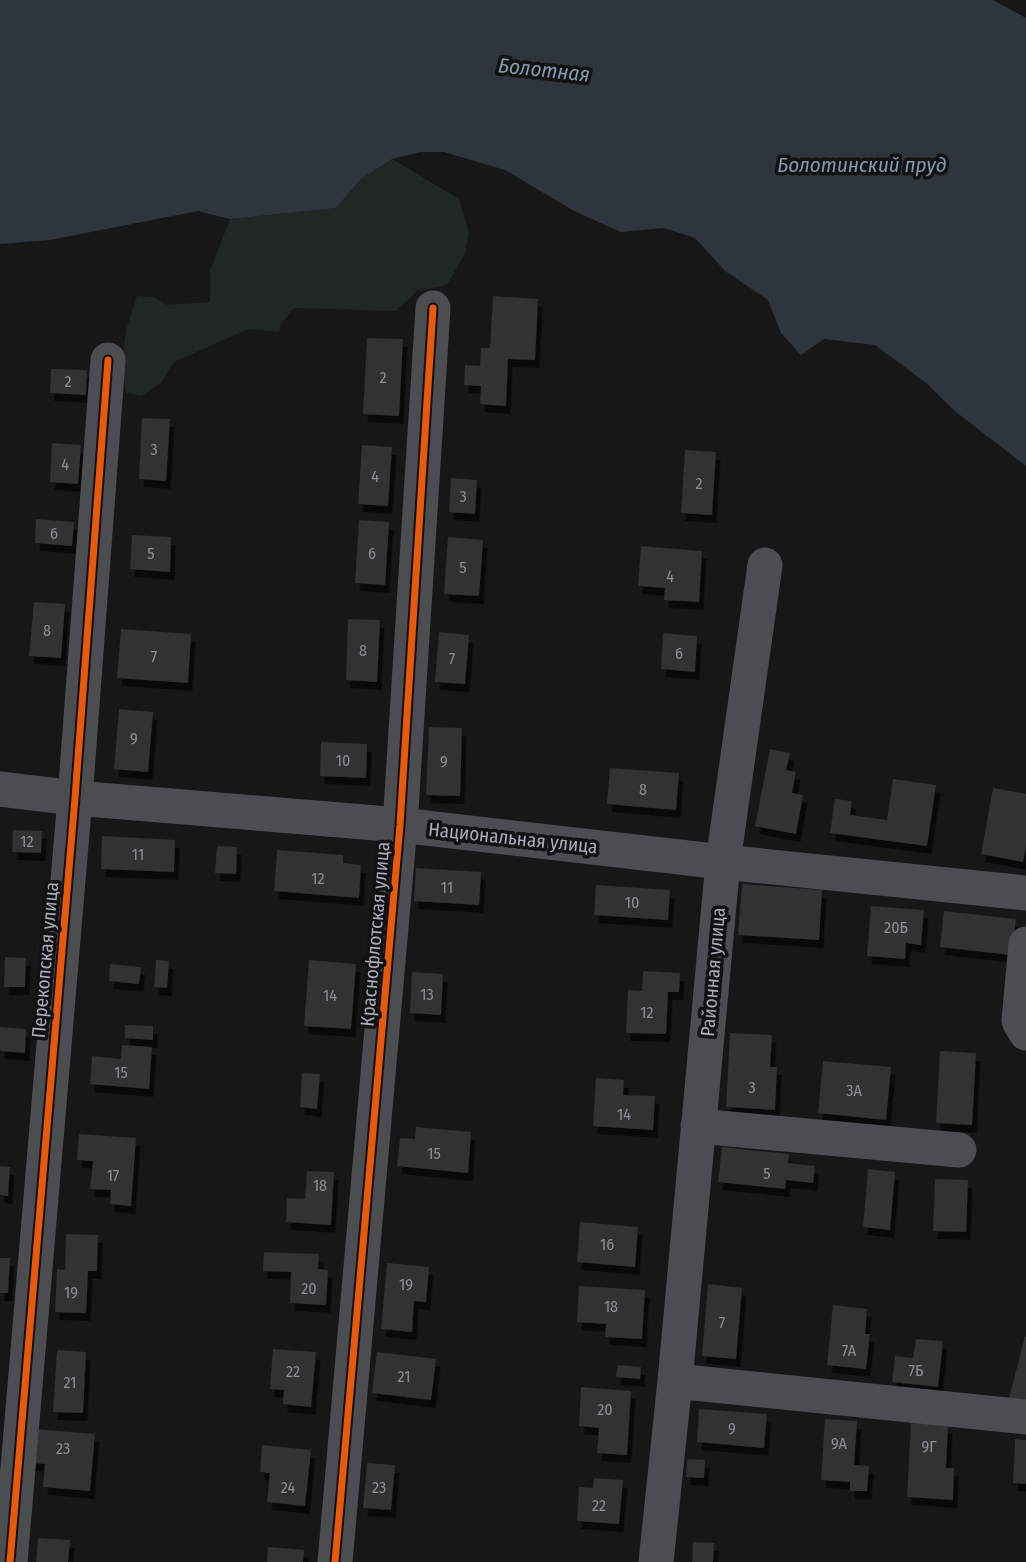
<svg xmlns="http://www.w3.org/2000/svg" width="1026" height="1562" viewBox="0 0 1026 1562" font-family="'Fira Sans Condensed',sans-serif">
  <defs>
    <filter id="shadow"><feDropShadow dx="4.5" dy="8" stdDeviation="0" flood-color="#0009"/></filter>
  </defs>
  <rect width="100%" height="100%" fill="#171718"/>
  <path fill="#212722" d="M 392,159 L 459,199 L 469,232 L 465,253 L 447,285 L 417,291 L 396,311 L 294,308 L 281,324 L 279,332 L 248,329 L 174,362 L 162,382 L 142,396 L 126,393 L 121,363 L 127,327 L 137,296 L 154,297 L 167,305 L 210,302 L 210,271 L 230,219 L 336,208 L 361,179 Z"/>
  <path fill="#2f353c" d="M 0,0 L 993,0 L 1026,18 L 1026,466 L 956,412 L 926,383 L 875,345 L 824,339 L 801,355 L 781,333 L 768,300 L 725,271 L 695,238 L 664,228 L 621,232 L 574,211 L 505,170 L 444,152 L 420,152 L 392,159 L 361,179 L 336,208 L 230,219 L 198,211 L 50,240 L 0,244 Z"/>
  <path fill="#303032" filter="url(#shadow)" d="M 493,296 L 538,299 L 535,360 L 508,359 L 506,406 L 480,404 L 481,386 L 464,385 L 465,365 L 480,366 L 481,348 L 490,348 Z
    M 367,338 L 403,339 L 399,416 L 363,414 Z
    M 51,369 L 87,370 L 86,395 L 50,393 Z
    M 142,418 L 170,419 L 166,481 L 139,479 Z
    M 52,443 L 81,445 L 78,484 L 50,482 Z
    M 362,445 L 392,447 L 388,506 L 358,504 Z
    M 685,450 L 716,452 L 712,515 L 681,513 Z
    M 451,478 L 477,480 L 475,514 L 449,512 Z
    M 36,519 L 74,522 L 72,546 L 35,543 Z
    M 359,520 L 389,522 L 385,585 L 355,583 Z
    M 132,535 L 171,537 L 170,572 L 130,569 Z
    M 448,537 L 483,540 L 479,596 L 444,594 Z
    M 641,546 L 702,551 L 699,602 L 664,600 L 665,588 L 638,586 Z
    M 34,602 L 65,604 L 61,658 L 29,656 Z
    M 348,619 L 380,620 L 377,682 L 346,680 Z
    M 121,629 L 191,634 L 188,683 L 117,678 Z
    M 439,632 L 469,635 L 465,684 L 435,682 Z
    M 663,633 L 697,636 L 695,672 L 661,669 Z
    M 119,709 L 153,712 L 148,772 L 114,769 Z
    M 429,727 L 462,728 L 460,796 L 426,795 Z
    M 321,742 L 367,744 L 366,778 L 320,776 Z
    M 770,749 L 790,753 L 786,770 L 796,772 L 792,793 L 803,795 L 796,834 L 755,826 Z
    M 610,768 L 679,773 L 676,810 L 607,804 Z
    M 893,779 L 936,785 L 927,846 L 830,833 L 835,799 L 852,801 L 850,815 L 887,820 Z
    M 993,788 L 1026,794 L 1026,847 L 1023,862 L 981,854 Z
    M 13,830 L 42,831 L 41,853 L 12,852 Z
    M 102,836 L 175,840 L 174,872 L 101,869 Z
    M 217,846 L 237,847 L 236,874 L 215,873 Z
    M 277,850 L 343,855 L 343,863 L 361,865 L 359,898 L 274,891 Z
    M 416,868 L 481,872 L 479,905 L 414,901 Z
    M 742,884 L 822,890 L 819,940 L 738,935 Z
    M 596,885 L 670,890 L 668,920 L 594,915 Z
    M 871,906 L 924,910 L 921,945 L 906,943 L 905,959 L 867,956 Z
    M 944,911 L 1016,919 L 1011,955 L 940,947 Z
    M 5,957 L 26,958 L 25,987 L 4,987 Z
    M 156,960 L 169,961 L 167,988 L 154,987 Z
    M 309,960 L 356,964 L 351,1029 L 304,1026 Z
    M 110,964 L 141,967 L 139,984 L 109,981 Z
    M 643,971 L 680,973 L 679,992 L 668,992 L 666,1034 L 626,1033 L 628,990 L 642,991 Z
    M 412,972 L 443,974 L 441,1015 L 410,1013 Z
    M 125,1025 L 153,1026 L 153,1040 L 125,1038 Z
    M 0,1027 L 26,1029 L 25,1053 L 0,1051 Z
    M 730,1033 L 772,1035 L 770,1067 L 777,1067 L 775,1110 L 726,1107 Z
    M 122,1045 L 152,1047 L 149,1089 L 90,1084 L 92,1056 L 121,1059 Z
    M 940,1051 L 976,1053 L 972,1125 L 936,1123 Z
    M 823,1061 L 891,1067 L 886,1120 L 818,1113 Z
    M 302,1073 L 320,1074 L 317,1109 L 300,1107 Z
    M 596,1078 L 624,1080 L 623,1095 L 655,1096 L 653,1130 L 593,1126 Z
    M 416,1127 L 471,1132 L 468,1173 L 397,1166 L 400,1138 L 415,1139 Z
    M 79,1134 L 136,1138 L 131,1206 L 110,1204 L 111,1190 L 90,1189 L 93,1161 L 77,1160 Z
    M 722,1147 L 789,1154 L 788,1163 L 815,1166 L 813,1183 L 786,1180 L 785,1189 L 718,1182 Z
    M 0,1166 L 10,1167 L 8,1196 L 0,1195 Z
    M 868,1169 L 895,1172 L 890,1230 L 863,1227 Z
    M 307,1171 L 334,1172 L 331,1225 L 286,1222 L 287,1198 L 305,1199 Z
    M 935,1179 L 968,1180 L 966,1232 L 933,1231 Z
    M 580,1222 L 638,1227 L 635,1267 L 577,1262 Z
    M 66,1234 L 98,1235 L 97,1271 L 88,1271 L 86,1313 L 55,1312 L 57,1269 L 65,1270 Z
    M 264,1252 L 319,1254 L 318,1269 L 328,1270 L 326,1305 L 290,1303 L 291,1272 L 263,1271 Z
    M 0,1258 L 10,1258 L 8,1293 L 0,1293 Z
    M 387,1263 L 429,1267 L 426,1302 L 414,1301 L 412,1332 L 381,1329 Z
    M 708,1284 L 742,1288 L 736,1359 L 702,1356 Z
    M 579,1286 L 645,1290 L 642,1339 L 605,1337 L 606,1324 L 577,1322 Z
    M 833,1305 L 867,1309 L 865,1334 L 870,1334 L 866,1369 L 827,1365 Z
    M 1025,1336 L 1026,1337 L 1026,1402 L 1009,1398 Z
    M 916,1339 L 943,1341 L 938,1387 L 892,1382 L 895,1356 L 913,1358 Z
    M 273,1349 L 316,1352 L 311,1407 L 283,1404 L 284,1390 L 270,1389 Z
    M 57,1350 L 86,1352 L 83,1413 L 53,1412 Z
    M 377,1352 L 436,1359 L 431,1400 L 372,1393 Z
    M 618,1365 L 641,1367 L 640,1379 L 616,1377 Z
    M 581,1387 L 631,1391 L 627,1455 L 597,1453 L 599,1428 L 579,1426 Z
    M 699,1409 L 767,1414 L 764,1448 L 697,1442 Z
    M 825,1419 L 857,1421 L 854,1465 L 869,1466 L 867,1491 L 850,1491 L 850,1482 L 821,1480 Z
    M 911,1423 L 948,1425 L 946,1468 L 954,1468 L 953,1500 L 907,1497 Z
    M 34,1429 L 95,1434 L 90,1491 L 43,1487 L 45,1464 L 31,1463 Z
    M 1015,1439 L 1026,1440 L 1026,1484 L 1013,1483 Z
    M 262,1445 L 311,1450 L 305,1506 L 267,1502 L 270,1473 L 260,1472 Z
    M 687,1459 L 705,1460 L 704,1478 L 686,1477 Z
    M 367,1463 L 395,1465 L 391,1510 L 363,1508 Z
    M 594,1478 L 623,1480 L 619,1524 L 577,1521 L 579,1487 L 593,1488 Z
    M 38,1538 L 70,1540 L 68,1562 L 36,1562 Z
    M 693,1542 L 714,1543 L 713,1562 L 692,1562 Z
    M 268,1547 L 304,1550 L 303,1562 L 267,1562 Z"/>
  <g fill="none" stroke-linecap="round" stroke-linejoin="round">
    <path stroke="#4c4d50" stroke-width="35" d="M 0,789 L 75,798 L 400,825 L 723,862 L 1026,893
      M 1026,944 L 1019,1021 L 1026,1033
      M 698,1126 L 959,1150
      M 675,1381 L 1026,1417
      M 10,1562 L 75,798 L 108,360
      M 335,1562 L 400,825 L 433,308
      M 656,1562 L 675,1381 L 723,862 L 765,565"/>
    <defs>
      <path id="cycleway" d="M 10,1562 L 75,798 L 108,360
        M 335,1562 L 400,825 L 433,308"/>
    </defs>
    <use href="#cycleway" stroke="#121213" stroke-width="11"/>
    <use href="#cycleway" stroke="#e8590c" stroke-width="7"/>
  </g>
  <g text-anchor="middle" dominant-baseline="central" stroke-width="7" stroke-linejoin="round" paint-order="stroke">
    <g font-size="16" fill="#8c8e96">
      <text x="383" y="377">2</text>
      <text x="68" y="381">2</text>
      <text x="154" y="449">3</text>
      <text x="65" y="464">4</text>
      <text x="375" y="476">4</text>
      <text x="699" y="483">2</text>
      <text x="463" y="496">3</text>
      <text x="54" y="533">6</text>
      <text x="151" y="553">5</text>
      <text x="372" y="553">6</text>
      <text x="463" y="567">5</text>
      <text x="670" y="576">4</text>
      <text x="47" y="630">8</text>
      <text x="363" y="650">8</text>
      <text x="679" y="653">6</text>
      <text x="154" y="656">7</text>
      <text x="452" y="658">7</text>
      <text x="134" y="738">9</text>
      <text x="343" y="760">10</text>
      <text x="444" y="761">9</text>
      <text x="643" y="789">8</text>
      <text x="27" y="841">12</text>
      <text x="138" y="854">11</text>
      <text x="318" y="878">12</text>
      <text x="447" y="887">11</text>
      <text x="632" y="902">10</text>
      <text x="896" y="927">20Б</text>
      <text x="427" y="994">13</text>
      <text x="330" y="995">14</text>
      <text x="647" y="1012">12</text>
      <text x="121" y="1072">15</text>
      <text x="752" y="1087">3</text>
      <text x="854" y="1090">3А</text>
      <text x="624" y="1114">14</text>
      <text x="434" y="1153">15</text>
      <text x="767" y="1173">5</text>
      <text x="113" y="1175">17</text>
      <text x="320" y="1185">18</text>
      <text x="607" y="1244">16</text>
      <text x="406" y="1284">19</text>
      <text x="309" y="1288">20</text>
      <text x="71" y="1292">19</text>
      <text x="611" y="1306">18</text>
      <text x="722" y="1322">7</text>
      <text x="849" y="1350">7А</text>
      <text x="916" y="1370">7Б</text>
      <text x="293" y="1371">22</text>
      <text x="404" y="1376">21</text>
      <text x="70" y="1382">21</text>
      <text x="605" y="1409">20</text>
      <text x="732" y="1428">9</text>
      <text x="839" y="1443">9А</text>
      <text x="929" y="1446">9Г</text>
      <text x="63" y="1448">23</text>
      <text x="288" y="1487">24</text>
      <text x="379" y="1487">23</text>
      <text x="599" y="1505">22</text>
    </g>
    <g font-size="19" fill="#aaadb7" stroke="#121213">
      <text transform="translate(513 838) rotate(6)">Национальная улица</text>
      <text transform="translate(375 934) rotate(-85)">Краснофлотская улица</text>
      <text transform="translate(45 960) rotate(-85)">Перекопская улица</text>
      <text transform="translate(713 972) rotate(-85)">Районная улица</text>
    </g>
    <g font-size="21" font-style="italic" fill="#8598ae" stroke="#121213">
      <text transform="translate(544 70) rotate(6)">Болотная</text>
      <text x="862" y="165">Болотинский пруд</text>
    </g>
  </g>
</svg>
